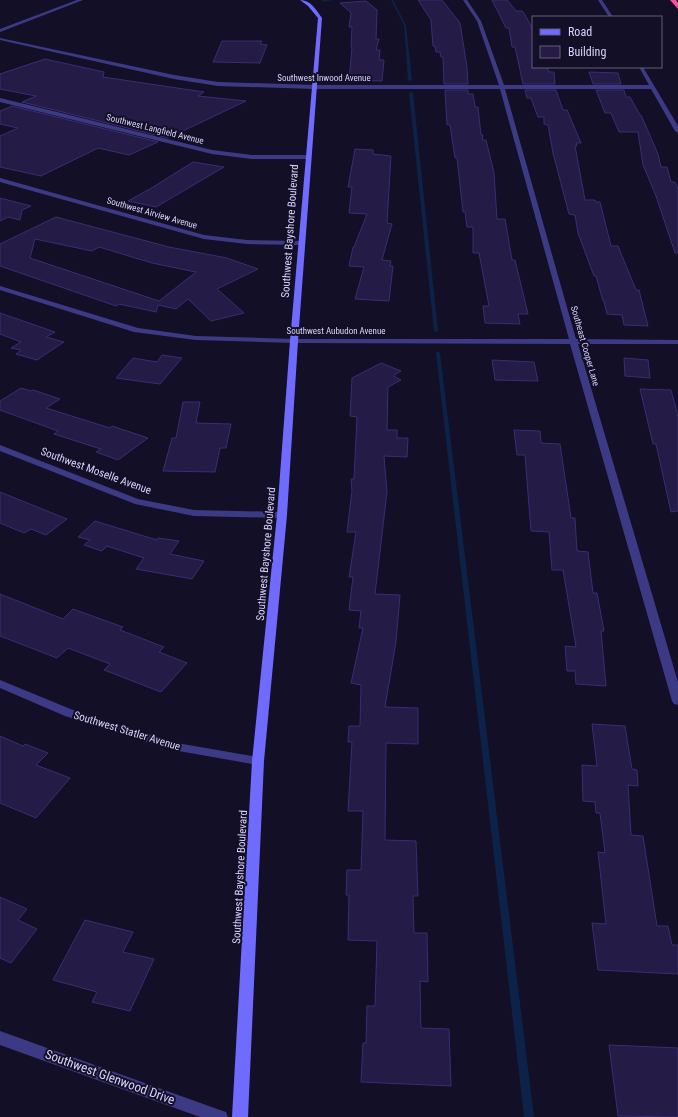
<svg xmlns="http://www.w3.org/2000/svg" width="678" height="1117" viewBox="0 0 678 1117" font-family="'Roboto Condensed',sans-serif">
  <rect width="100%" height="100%" fill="#130f26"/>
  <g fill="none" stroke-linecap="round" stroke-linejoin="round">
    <path fill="#0c2248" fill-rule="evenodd" d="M 322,0 L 333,0 L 323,2 Z
      M 391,0 L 393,0 L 406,25 L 412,80 L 410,81 L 408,80 L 404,25 Z
      M 411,92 L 413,93 L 438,331 L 436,332 L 434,331 L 409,93 Z
      M 436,352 L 438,352 L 440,353 L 534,1117 L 524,1117 L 436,353 Z"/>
  </g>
  <path fill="#241b47" stroke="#3b2d73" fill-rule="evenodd" d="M 418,0 L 442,0 L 460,23 L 467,67 L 468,84 L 444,84 L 443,57 L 441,57 L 440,52 L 436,52 L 435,46 L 433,46 L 431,20 Z
    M 492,0 L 507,0 L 516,11 L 522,11 L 524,13 L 533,30 L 533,67 L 547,67 L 549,72 L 554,72 L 555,84 L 523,84 L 515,47 L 512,47 L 509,28 L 506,28 Z
    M 366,1 L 377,10 L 376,39 L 379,39 L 376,50 L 380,50 L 379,60 L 384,60 L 382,81 L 349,80 L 352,47 L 351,47 L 352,27 L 349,27 L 351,13 L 340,3 Z
    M 222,41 L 262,41 L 260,44 L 267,45 L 260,63 L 213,62 Z
    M 45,59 L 104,72 L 103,77 L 204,92 L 198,96 L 246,101 L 168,138 L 22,102 L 36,96 L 0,89 L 0,74 Z
    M 589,72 L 618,73 L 621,84 L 593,84 Z
    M 445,90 L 468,90 L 468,94 L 473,94 L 475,107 L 478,107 L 481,135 L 483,135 L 482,140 L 486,140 L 494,173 L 497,219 L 505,219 L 512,260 L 515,260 L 528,314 L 518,314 L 520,324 L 485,323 L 483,306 L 489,306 L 479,253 L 473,253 L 473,227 L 467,227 L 465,212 L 463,212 L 457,158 L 455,158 L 450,125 L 447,125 Z
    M 525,90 L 556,90 L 563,110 L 567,110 L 581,143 L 576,143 L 577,146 L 575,146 L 585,200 L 595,200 L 596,202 L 600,202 L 611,246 L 618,246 L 636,290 L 639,290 L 648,326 L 624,325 L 622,315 L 607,314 L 604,301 L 603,301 L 596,276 L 594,276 L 578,233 L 575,215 L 569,214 L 553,153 L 548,125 L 544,124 L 544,117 L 538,117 L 531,98 L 527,98 Z
    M 596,90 L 624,90 L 626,97 L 630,97 L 640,115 L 641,115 L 658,154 L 661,167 L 667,167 L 671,182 L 675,182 L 678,189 L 678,253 L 675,253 L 656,196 L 643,165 L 638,132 L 619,132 L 611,113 L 605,113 Z
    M 12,106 L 158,142 L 129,155 L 98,148 L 41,176 L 0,167 L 0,136 L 18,128 L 0,124 L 0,111 Z
    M 355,149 L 373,150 L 373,154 L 391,156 L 387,223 L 392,224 L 382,260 L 391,261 L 390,266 L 393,266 L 389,301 L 355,299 L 364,267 L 349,266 L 353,247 L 354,247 L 367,214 L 349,213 L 352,187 L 348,187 Z
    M 193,162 L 224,167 L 156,207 L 128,201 L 150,189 Z
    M 0,198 L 31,206 L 22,210 L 20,220 L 8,217 L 0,221 Z
    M 56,217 L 169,247 L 227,258 L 258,269 L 217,289 L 244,313 L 211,321 L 188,299 L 176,309 L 158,305 L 156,312 L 119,304 L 116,306 L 0,266 L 0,244 ZM 35,239 L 92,251 L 99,247 L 152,263 L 196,272 L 159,301 L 30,258 Z
    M 0,313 L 55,332 L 46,337 L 64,342 L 37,360 L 16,354 L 21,350 L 11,348 L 21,342 L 0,334 Z
    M 162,355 L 182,358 L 160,384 L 116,378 L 133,358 L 157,362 Z
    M 624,358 L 648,360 L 650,378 L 625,376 Z
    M 492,360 L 534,362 L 538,381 L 495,380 Z
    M 381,363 L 401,371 L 393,376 L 401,380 L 388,387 L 387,430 L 397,430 L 397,438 L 408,438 L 407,457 L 384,456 L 387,492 L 375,594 L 400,595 L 396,642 L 385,707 L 418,708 L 418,744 L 386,743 L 385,840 L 416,841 L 418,896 L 413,896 L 414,933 L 427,933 L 428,982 L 420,981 L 421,1028 L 449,1029 L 451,1086 L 361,1082 L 363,1043 L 366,1043 L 367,1006 L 375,1006 L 377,941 L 348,940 L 349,895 L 346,895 L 347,870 L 361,870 L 363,811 L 348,811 L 352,742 L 348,742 L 349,726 L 360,726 L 361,685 L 351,683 L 363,628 L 359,628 L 361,611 L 349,610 L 353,577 L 349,577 L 356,532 L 347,532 L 352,491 L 351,479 L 354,479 L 357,417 L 350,416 L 352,378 Z
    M 21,388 L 31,391 L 33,390 L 60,399 L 46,408 L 110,428 L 112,426 L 148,438 L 118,460 L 96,452 L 101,449 L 54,434 L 58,431 L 0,410 L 0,401 Z
    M 640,389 L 671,390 L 678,416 L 678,511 L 671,512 L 656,444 L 653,444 Z
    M 183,402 L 200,402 L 196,423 L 231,424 L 226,448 L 220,448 L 215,472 L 163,471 L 172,438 L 176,438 Z
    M 514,430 L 540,431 L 541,443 L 560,444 L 571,518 L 575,518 L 577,551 L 588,552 L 593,593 L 597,593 L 604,631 L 601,631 L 606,686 L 576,684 L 575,671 L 567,671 L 565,646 L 576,647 L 563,570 L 552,570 L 549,532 L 531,531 L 525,455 L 517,455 Z
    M 0,492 L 67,519 L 46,535 L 31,529 L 24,533 L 0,523 Z
    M 95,521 L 157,540 L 158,538 L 179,541 L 170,554 L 204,561 L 192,579 L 136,569 L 144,558 L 107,546 L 102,551 L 84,545 L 90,540 L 78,537 Z
    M 0,594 L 63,619 L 73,609 L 123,627 L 120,630 L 164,647 L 159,652 L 187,663 L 161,692 L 104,670 L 110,664 L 68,648 L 57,658 L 0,636 Z
    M 592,724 L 625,726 L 632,769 L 637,770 L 638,786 L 628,785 L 631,835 L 643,836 L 657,926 L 668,926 L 672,945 L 678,945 L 678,974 L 598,970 L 592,923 L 606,924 L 598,852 L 605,853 L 600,813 L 596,813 L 595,802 L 583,801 L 582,765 L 597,766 Z
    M 0,736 L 23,746 L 25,744 L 48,753 L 36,765 L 70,778 L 36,818 L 0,803 Z
    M 0,897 L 27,909 L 18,920 L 37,929 L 11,963 L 0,958 Z
    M 85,920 L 133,932 L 123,952 L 154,959 L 130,1011 L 92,1002 L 97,992 L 53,980 Z
    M 609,1045 L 678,1048 L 678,1117 L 618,1116 Z"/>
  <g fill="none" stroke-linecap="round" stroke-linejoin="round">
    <path fill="#3d3a85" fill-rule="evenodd" d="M 77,0 L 83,0 L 0,32 L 0,29 Z
      M 463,0 L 467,0 L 481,21 L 504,85 L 649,85 L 639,67 L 643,67 L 678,126 L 678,133 L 675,131 L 651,89 L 505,89 L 576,339 L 678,340 L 678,344 L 578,344 L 678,682 L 678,705 L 674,704 L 672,701 L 570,344 L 294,343 L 196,340 L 134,332 L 0,290 L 0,286 L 138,328 L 196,336 L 294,339 L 569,339 L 500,89 L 315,89 L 218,86 L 174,79 L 0,40 L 0,38 L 174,75 L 218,82 L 315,85 L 499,85 L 477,21 Z
      M 598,0 L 602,0 L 613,17 L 609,17 Z
      M 0,98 L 212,150 L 252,155 L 308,155 L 311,157 L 308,159 L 252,159 L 212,154 L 0,102 Z
      M 0,178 L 204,235 L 247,240 L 302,241 L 305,243 L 302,245 L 247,244 L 204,239 L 0,182 Z
      M 0,445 L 138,499 L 194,510 L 282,512 L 287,515 L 282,518 L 194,516 L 135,504 L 0,451 Z
      M 0,680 L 73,710 L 177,743 L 258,757 L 262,758 L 264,761 L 262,764 L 258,765 L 173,750 L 65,716 L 0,688 Z
      M 0,1031 L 220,1110 L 226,1112 L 228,1117 L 200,1117 L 0,1045 Z"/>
    <path fill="#6f6bff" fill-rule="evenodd" d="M 300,0 C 311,0 316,10 322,18 L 298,341 L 287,515 L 264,761 L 248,1117 L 232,1117 L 252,761 L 277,515 L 290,341 L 318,18 L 308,6 Z"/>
    <path fill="#ff4fa3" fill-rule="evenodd" d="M 670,0 L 676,0 L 678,3 L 678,9 Z"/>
  </g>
  <g text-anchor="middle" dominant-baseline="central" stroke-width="4" stroke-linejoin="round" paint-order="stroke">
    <g font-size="9" fill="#d9d4ff" stroke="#130f26">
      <text x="324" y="78">Southwest Inwood Avenue</text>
      <text transform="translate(155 129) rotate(14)">Southwest Langfield Avenue</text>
      <text transform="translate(152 213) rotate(16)">Southwest Airview Avenue</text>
      <text x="336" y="331">Southwest Aubudon Avenue</text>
      <text transform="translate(585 346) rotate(74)">Southeast Cooper Lane</text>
    </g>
    <g font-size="11" fill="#d9d4ff" stroke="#130f26">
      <text transform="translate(290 231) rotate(-86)">Southwest Bayshore Boulevard</text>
      <text transform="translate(96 471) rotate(20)">Southwest Moselle Avenue</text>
      <text transform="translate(266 554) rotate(-85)">Southwest Bayshore Boulevard</text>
      <text transform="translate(127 731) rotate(17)">Southwest Statler Avenue</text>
      <text transform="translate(240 877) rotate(-87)">Southwest Bayshore Boulevard</text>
    </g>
    <g font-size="13" fill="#d9d4ff" stroke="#130f26">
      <text transform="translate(110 1077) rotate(20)">Southwest Glenwood Drive</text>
    </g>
  </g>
  <rect x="532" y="16" width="130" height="52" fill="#130f26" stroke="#625e7d"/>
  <rect x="540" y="29" width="20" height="6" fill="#6f6bff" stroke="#625e7d"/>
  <text x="568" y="36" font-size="12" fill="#d9d4ff">Road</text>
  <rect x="540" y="46" width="20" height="12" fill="#241b47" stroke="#625e7d"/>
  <text x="568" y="56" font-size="12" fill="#d9d4ff">Building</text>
</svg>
